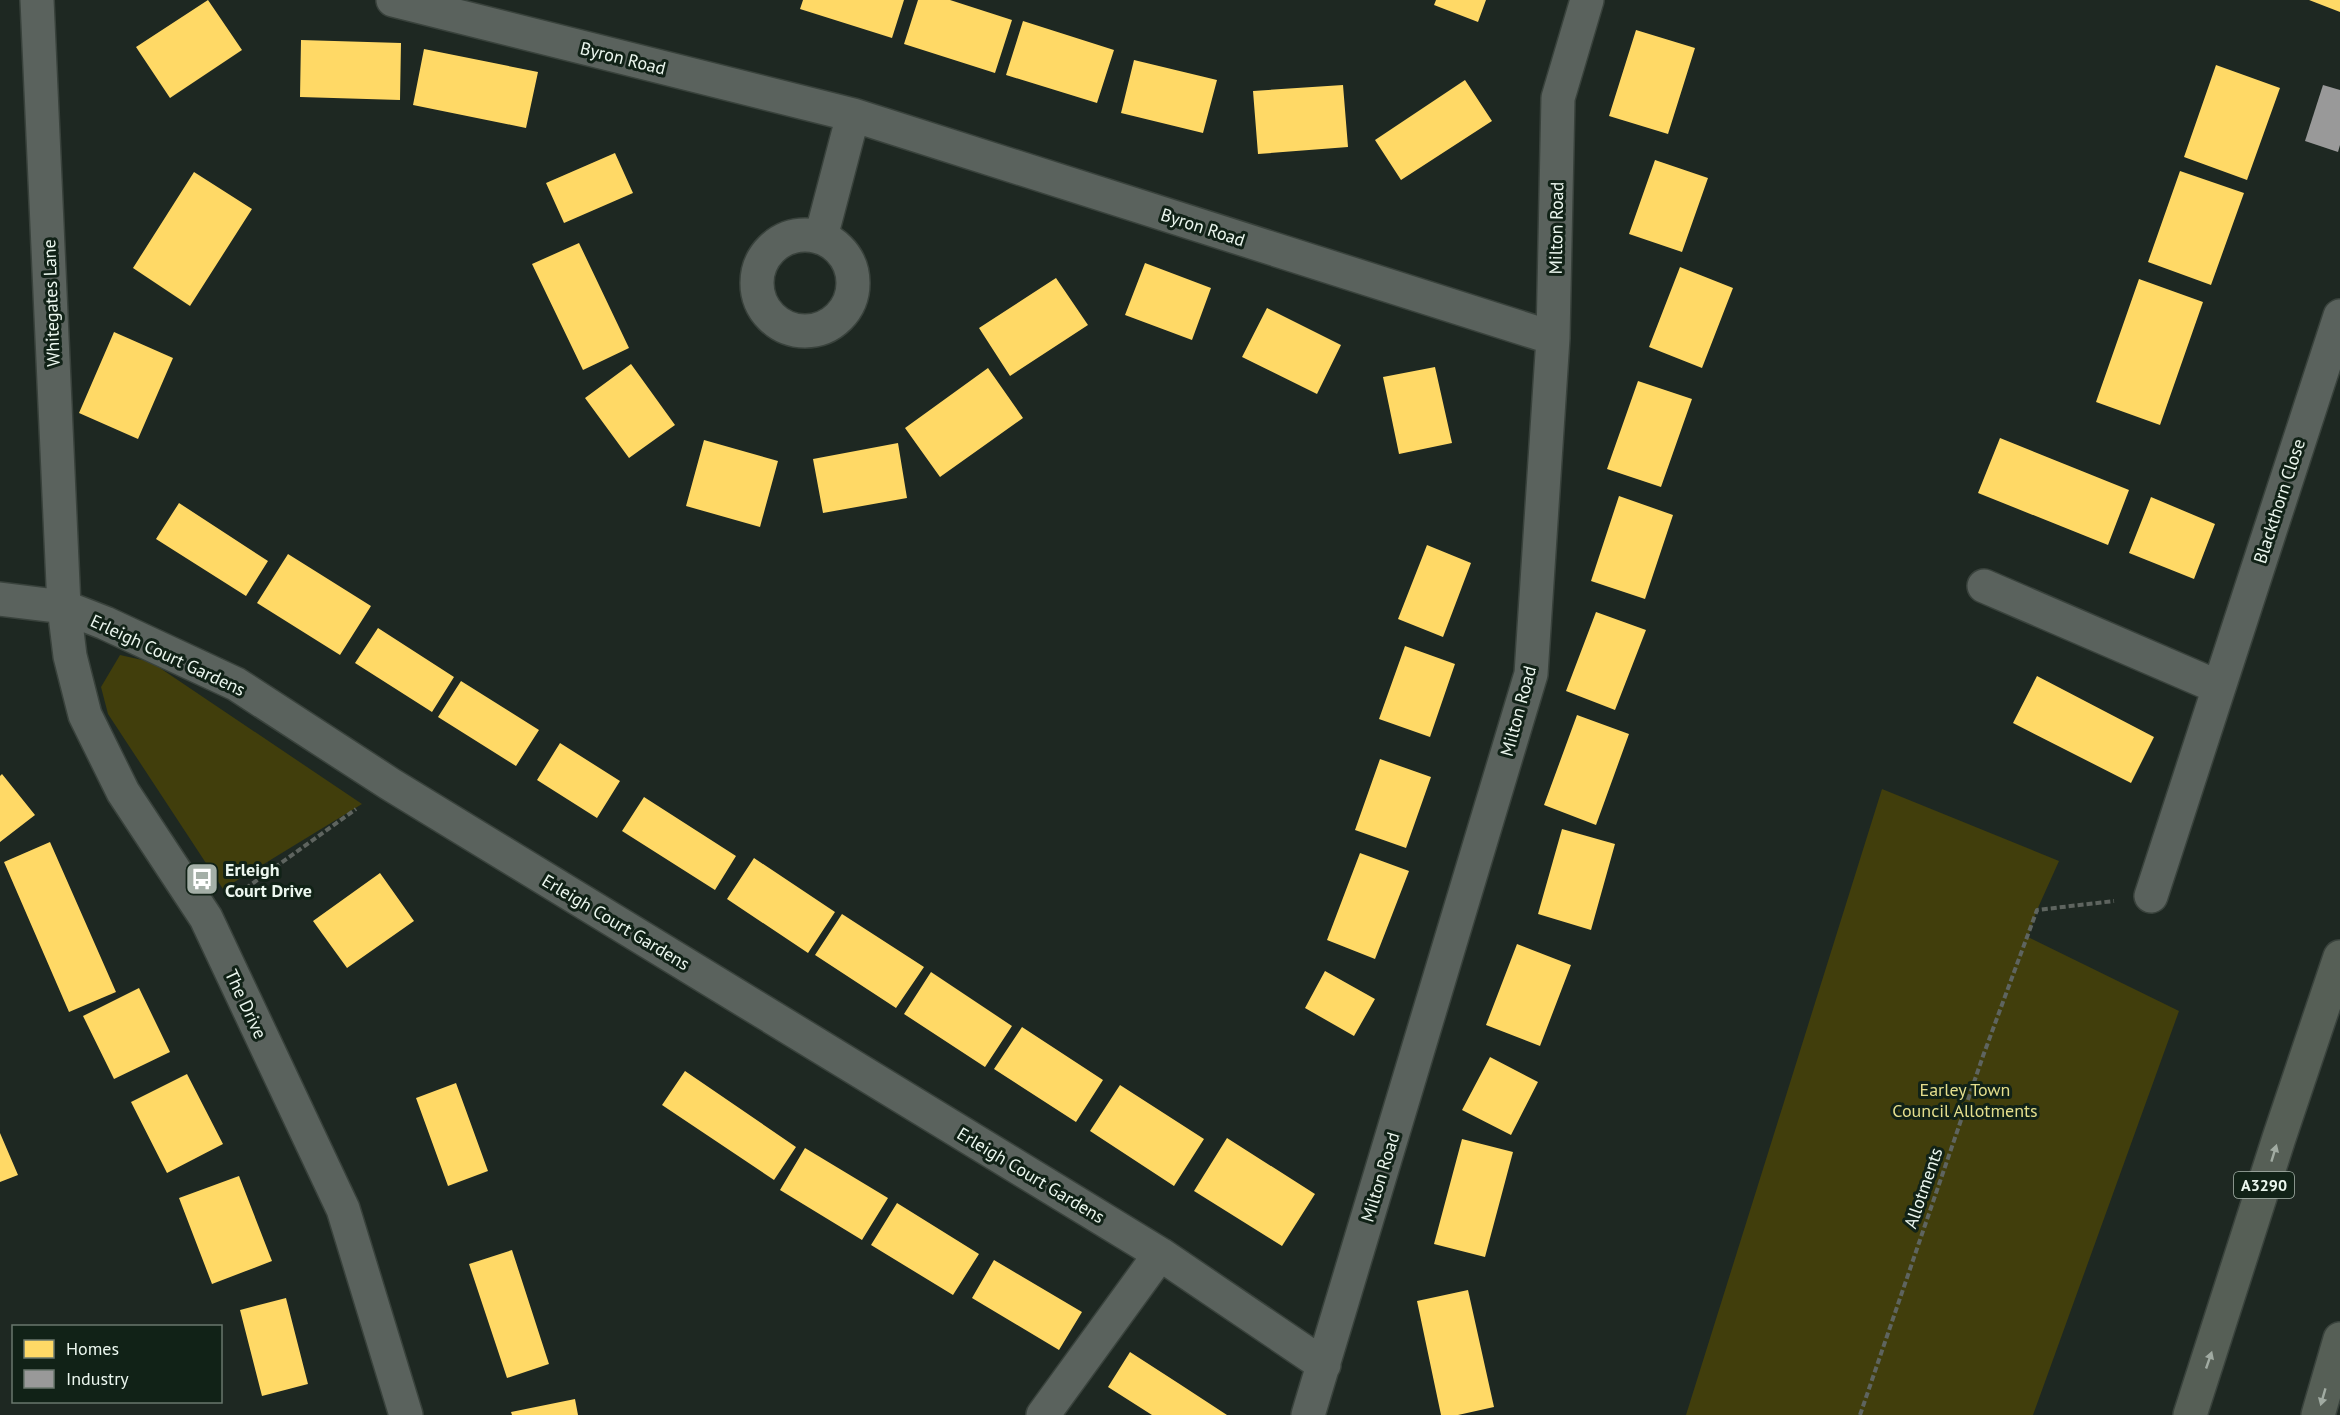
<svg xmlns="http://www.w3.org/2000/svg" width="2340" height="1415" viewBox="0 0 2340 1415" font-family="'PT Sans',sans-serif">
  <rect width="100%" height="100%" fill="#1e2822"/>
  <path fill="#413e0c" d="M 120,655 L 151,662 L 362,804 L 223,889 L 108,714 L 101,687 Z
    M 1882,789 L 2059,861 L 2037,910 L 2028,937 L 2179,1011 L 2033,1415 L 1686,1415 Z"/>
  <path fill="#ffd966" d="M 208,0 L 242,50 L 170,98 L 136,47 Z
    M 803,0 L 904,0 L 892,38 L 800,9 Z
    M 918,0 L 950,0 L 1012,20 L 995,73 L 904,44 Z
    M 1436,0 L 1486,0 L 1478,22 L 1434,5 Z
    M 2309,0 L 2340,0 L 2340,12 Z
    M 1023,21 L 1114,50 L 1097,103 L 1006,75 Z
    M 1636,30 L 1695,48 L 1668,134 L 1609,116 Z
    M 301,40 L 401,43 L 400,100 L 300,97 Z
    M 424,49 L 538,72 L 526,128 L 413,105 Z
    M 1134,60 L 1217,80 L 1203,133 L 1121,113 Z
    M 2216,65 L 2280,88 L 2247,180 L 2184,157 Z
    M 1465,80 L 1492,121 L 1401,180 L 1375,140 Z
    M 1343,85 L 1348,147 L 1258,154 L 1253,91 Z
    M 615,153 L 633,193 L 564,223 L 546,183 Z
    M 1655,160 L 1708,178 L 1682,252 L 1629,234 Z
    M 2180,171 L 2244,193 L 2211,285 L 2148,262 Z
    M 194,172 L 252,209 L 190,306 L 133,268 Z
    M 579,243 L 629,348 L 583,370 L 532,264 Z
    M 1145,263 L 1211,288 L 1192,340 L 1125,315 Z
    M 1680,267 L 1733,288 L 1702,368 L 1649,347 Z
    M 1056,278 L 1088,325 L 1010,376 L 979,328 Z
    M 2139,279 L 2203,302 L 2160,425 L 2096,402 Z
    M 1267,308 L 1341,345 L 1317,394 L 1242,357 Z
    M 114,332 L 173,358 L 138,439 L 79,413 Z
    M 631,364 L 675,425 L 629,458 L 585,398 Z
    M 1435,367 L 1452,443 L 1399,454 L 1383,377 Z
    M 988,368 L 1023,418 L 940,477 L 905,428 Z
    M 1638,381 L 1692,399 L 1661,487 L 1607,469 Z
    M 2000,438 L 2129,490 L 2108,545 L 1978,493 Z
    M 704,440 L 778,461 L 760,527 L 686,506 Z
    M 898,443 L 907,498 L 823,513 L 813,459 Z
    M 1619,496 L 1673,515 L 1645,599 L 1591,581 Z
    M 2151,497 L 2215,524 L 2194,579 L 2129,553 Z
    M 179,503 L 268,561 L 246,596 L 156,539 Z
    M 1427,545 L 1471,563 L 1443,637 L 1398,619 Z
    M 288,554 L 371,606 L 340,655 L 257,603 Z
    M 1596,612 L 1646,630 L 1615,710 L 1566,691 Z
    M 378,628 L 454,677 L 432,712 L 355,663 Z
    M 1405,646 L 1455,664 L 1430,737 L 1379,719 Z
    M 2037,676 L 2154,737 L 2131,783 L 2013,723 Z
    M 461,681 L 539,730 L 516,766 L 438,717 Z
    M 1577,715 L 1629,734 L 1596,825 L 1544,805 Z
    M 560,743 L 620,781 L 597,818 L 537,780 Z
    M 1380,759 L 1431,777 L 1406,848 L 1355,830 Z
    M 2,774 L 35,815 L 0,842 L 0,776 Z
    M 644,797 L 736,856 L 715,890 L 622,831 Z
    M 1562,829 L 1615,844 L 1591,930 L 1538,914 Z
    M 50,842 L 116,992 L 69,1012 L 4,862 Z
    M 1360,853 L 1409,871 L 1375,959 L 1327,940 Z
    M 754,858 L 835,912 L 808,953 L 727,899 Z
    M 380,873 L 414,921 L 347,968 L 313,921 Z
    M 842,914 L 924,967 L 896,1008 L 815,955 Z
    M 1517,944 L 1571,965 L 1540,1046 L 1486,1025 Z
    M 1325,971 L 1375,999 L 1354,1036 L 1305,1008 Z
    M 931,972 L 1012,1026 L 985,1067 L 904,1014 Z
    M 139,988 L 170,1052 L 114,1079 L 83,1016 Z
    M 1022,1027 L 1103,1080 L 1076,1122 L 994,1069 Z
    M 1490,1057 L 1538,1082 L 1511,1135 L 1462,1110 Z
    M 685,1071 L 796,1147 L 774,1180 L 662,1105 Z
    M 187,1074 L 223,1144 L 167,1173 L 131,1102 Z
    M 456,1083 L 488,1171 L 448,1186 L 416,1098 Z
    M 1120,1085 L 1204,1139 L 1174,1186 L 1090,1131 Z
    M 0,1133 L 18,1175 L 0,1182 Z
    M 1227,1138 L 1315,1194 L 1282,1246 L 1194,1191 Z
    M 1462,1139 L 1513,1152 L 1485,1257 L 1434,1244 Z
    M 805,1148 L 888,1198 L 862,1240 L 780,1190 Z
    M 239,1176 L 272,1261 L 212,1284 L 179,1198 Z
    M 897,1203 L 979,1254 L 953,1295 L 871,1245 Z
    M 512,1250 L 549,1364 L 507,1378 L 469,1264 Z
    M 994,1260 L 1082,1312 L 1059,1350 L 972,1298 Z
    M 1468,1290 L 1494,1407 L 1458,1415 L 1441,1415 L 1417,1301 Z
    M 286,1298 L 308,1384 L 262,1396 L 240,1310 Z
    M 1130,1352 L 1178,1383 L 1227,1415 L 1152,1415 L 1108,1387 Z
    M 575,1399 L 578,1415 L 512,1415 L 511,1412 Z"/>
  <path fill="#999" d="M 2323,85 L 2340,90 L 2340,145 L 2338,152 L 2305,141 Z"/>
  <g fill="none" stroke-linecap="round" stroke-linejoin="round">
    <defs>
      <path id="street" d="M 37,0 L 64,607 L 70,656 L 85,715 L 123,792 L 206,918 L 343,1209 L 406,1415
        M 393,0 L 853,115 L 1553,338
        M757 283a48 48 0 1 1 96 0a48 48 0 1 1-96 0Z
        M 821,237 L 853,115
        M 1984,586 L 2218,687
        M 0,599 L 64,607 L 105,623 L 236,684 L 390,784 L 1160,1254 L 1324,1365
        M 2151,896 L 2340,316
        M 1043,1415 L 1160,1254
        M 1308,1415 L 1531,674 L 1553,338 L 1558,98 L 1587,0"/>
      <path id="primary" d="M 2190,1415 L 2279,1138 L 2340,957
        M 2318,1415 L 2340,1339"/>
    </defs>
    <use href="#street" stroke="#39423c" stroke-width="36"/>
    <use href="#primary" stroke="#39423c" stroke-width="36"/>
    <path stroke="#5e645f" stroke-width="4" stroke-dasharray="6 3" stroke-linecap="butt" d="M 238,894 L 356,809
      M 1860,1415 L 1983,1056 L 2037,910 L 2114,901"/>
    <use href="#street" stroke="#5a625d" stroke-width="33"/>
    <use href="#primary" stroke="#565f56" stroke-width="33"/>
  </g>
  <defs><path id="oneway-solid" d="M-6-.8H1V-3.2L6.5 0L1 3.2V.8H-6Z" transform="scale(1.5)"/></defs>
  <g fill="#a1aba2">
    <use href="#oneway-solid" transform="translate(2274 1153) rotate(-73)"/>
    <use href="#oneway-solid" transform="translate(2209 1360) rotate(-71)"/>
    <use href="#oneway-solid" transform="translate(2323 1397) rotate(106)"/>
  </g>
  <defs>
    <symbol id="bus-square" viewBox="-11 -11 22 22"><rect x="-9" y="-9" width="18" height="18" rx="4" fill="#a4afa7" stroke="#112217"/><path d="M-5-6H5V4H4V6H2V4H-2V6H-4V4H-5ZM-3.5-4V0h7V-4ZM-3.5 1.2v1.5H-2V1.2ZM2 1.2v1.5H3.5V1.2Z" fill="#fff"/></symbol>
  </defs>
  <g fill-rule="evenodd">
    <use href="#bus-square" x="183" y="860" width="38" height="38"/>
  </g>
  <g text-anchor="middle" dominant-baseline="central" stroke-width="6" stroke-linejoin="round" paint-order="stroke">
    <rect fill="#112217" stroke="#aab7ae" stroke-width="1.5" x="2234" y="1172" width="60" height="26" rx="4.5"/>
    <g font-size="16" font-weight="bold" fill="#ecf7ef">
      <text x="2264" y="1185">A3290</text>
    </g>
    <g font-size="18" fill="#ecf7ef" stroke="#112217">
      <text transform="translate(623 58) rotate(14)">Byron Road</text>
      <text transform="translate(1203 227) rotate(18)">Byron Road</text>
      <text transform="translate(1556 228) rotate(-89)">Milton Road</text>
      <text transform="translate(51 303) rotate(-92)">Whitegates Lane</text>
      <text transform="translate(2279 501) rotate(-72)">Blackthorn Close</text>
      <text transform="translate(168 655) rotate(25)">Erleigh Court Gardens</text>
      <text transform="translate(1518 711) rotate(-75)">Milton Road</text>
      <text transform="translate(616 922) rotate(31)">Erleigh Court Gardens</text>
      <text transform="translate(246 1004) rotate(65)">The Drive</text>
      <text transform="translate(1031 1175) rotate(31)">Erleigh Court Gardens</text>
      <text transform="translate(1380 1177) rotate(-73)">Milton Road</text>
      <text transform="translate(1923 1188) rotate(-71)">Allotments</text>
    </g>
    <g font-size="18" font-weight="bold" fill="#ecf7ef" stroke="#112217" text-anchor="start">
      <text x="225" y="869">Erleigh<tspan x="225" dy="21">Court Drive</tspan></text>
    </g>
    <g font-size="18" fill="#e5df8d" stroke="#112217">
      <text x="1965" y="1089">Earley Town<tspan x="1965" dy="21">Council Allotments</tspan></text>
    </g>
  </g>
  <rect x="12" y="1325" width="210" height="78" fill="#112217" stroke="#69776d" stroke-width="1.5"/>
  <rect x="24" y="1340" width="30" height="18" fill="#ffd966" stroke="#69776d" stroke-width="1.5"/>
  <text x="66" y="1355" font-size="18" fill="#ecf7ef">Homes</text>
  <rect x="24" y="1370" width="30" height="18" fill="#999999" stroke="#69776d" stroke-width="1.5"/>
  <text x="66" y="1385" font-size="18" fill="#ecf7ef">Industry</text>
</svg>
